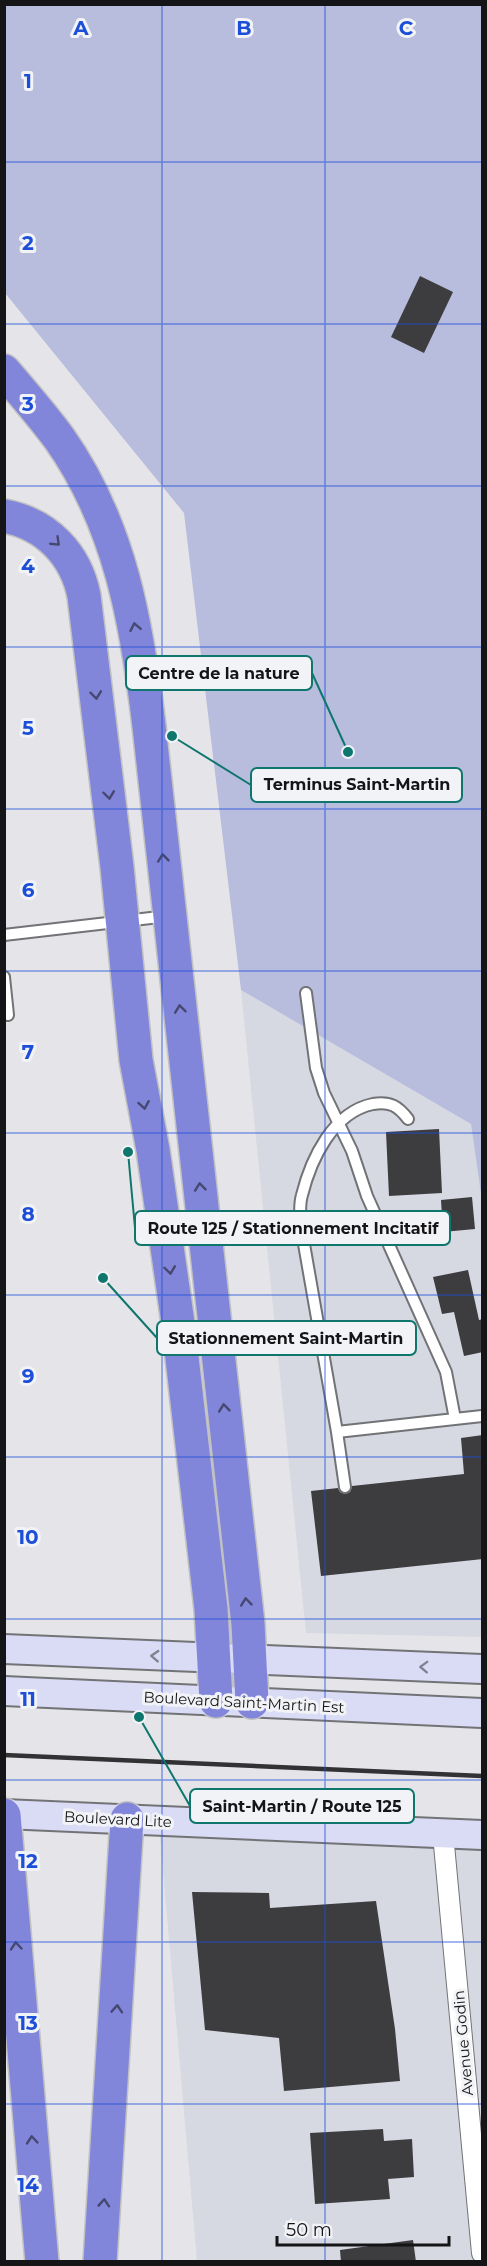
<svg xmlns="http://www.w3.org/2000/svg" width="487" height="2266" viewBox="0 0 487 2266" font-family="Montserrat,sans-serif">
  <rect width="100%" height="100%" fill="#e5e5e9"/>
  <path fill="#d6d8e2" d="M 241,990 L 471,1124 L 482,1201 L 482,1637 L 306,1633 Z
    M 443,1834 L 482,1835 L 482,2261 L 197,2261 L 160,1836 Z"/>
  <path fill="#b8bcdd" d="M 4,5 L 482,5 L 482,1201 L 471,1124 L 241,990 L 184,513 L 5,293 Z"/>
  <path fill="#3d3d40" d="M 420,276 L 453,292 L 424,353 L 391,337 Z
    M 439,1129 L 442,1193 L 389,1196 L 386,1132 Z
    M 472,1197 L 475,1229 L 443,1232 L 441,1200 Z
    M 468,1270 L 479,1320 L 483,1319 L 483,1352 L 464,1356 L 454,1312 L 442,1314 L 433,1277 Z
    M 483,1435 L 483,1559 L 321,1576 L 311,1491 L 338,1488 L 340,1492 L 345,1494 L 350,1492 L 352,1486 L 464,1474 L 461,1438 Z
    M 192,1892 L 269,1893 L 270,1908 L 376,1901 L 395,2029 L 400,2081 L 284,2091 L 279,2038 L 205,2030 Z
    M 383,2129 L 384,2141 L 412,2139 L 414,2177 L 388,2179 L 390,2199 L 315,2204 L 310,2133 Z
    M 413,2240 L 416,2262 L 341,2262 L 340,2250 Z"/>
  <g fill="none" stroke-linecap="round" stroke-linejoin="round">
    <defs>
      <path id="lane" d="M 4,935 L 168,916
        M 4,977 L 8,1015
        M 306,993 L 316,1068 L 324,1093 L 352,1151 L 367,1196 L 446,1372 L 455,1419
        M 408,1119 C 398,1106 390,1101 373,1104 C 333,1112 311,1159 302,1195 C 299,1205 300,1217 301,1227 L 337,1432 L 482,1416
        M 337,1432 L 345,1487"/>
      <path id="street" d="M 443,1834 L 482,2253"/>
      <path id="secondary" d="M 4,1649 L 482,1669
        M 4,1691 L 482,1713
        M 4,1814 L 482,1835"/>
      <path id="highway" d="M 4,371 C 23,393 42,415 59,438 C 120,524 137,624 149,726 L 248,1624 L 252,1702
        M 4,516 C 47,524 76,555 84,596 L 117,867 L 136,1060 L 153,1150 L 178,1323 L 211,1609 L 216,1701
        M 4,1815 L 42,2262
        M 100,2262 L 127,1819"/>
    </defs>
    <use href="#lane" stroke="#727376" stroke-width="14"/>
    <use href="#street" stroke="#727376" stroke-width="22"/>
    <use href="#secondary" stroke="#727376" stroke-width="32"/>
    <use href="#highway" stroke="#c2c2c3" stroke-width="36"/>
    <use href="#lane" stroke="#fff" stroke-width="10"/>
    <use href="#street" stroke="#fff" stroke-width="20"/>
    <use href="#secondary" stroke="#dadbf4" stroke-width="28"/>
    <use href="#highway" stroke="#8286db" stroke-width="33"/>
    <path stroke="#323234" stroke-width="4.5" d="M 4,1755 L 482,1776"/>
  </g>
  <defs><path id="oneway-chevron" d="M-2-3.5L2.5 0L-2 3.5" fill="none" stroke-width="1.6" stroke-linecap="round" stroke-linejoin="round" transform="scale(1.5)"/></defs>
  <g stroke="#46486f">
    <use href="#oneway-chevron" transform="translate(56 542) rotate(44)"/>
    <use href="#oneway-chevron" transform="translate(135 627) rotate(-101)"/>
    <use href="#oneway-chevron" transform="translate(96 695) rotate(83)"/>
    <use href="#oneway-chevron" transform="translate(109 795) rotate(83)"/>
    <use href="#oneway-chevron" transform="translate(163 858) rotate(-96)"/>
    <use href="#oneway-chevron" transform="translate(180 1009) rotate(-97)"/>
    <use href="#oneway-chevron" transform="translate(144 1105) rotate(80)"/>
    <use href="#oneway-chevron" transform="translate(200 1187) rotate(-96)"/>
    <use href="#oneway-chevron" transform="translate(170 1270) rotate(82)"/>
    <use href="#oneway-chevron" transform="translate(224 1408) rotate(-96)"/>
    <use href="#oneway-chevron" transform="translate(246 1602) rotate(-96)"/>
    <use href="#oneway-chevron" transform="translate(16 1946) rotate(-95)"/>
    <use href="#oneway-chevron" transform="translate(117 2009) rotate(-86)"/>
    <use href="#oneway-chevron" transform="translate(32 2140) rotate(-95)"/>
    <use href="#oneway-chevron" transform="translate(104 2203) rotate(-86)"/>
  </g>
  <g stroke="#818291">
    <use href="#oneway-chevron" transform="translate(155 1656) rotate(-177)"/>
    <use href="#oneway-chevron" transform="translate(424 1667) rotate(-178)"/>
  </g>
  <path fill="none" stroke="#1d4ed8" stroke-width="1.5" stroke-opacity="0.55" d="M 162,4 L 162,2262M 325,4 L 325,2262M 4,162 L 482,162M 4,324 L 482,324M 4,486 L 482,486M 4,647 L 482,647M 4,809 L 482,809M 4,971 L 482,971M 4,1133 L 482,1133M 4,1295 L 482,1295M 4,1457 L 482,1457M 4,1619 L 482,1619M 4,1780 L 482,1780M 4,1942 L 482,1942M 4,2104 L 482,2104"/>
  <g text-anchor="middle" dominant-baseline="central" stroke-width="6" stroke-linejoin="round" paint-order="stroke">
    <g font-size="15" fill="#151517" stroke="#f2f3f6">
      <text transform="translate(244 1702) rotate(3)">Boulevard Saint-Martin Est</text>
      <text transform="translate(118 1819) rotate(3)">Boulevard Lite</text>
      <text transform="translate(463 2043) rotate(-95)">Avenue Godin</text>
    </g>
  </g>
  <g font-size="20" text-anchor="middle" font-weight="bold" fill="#1d4ed8" stroke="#f2f3f6" stroke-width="6" stroke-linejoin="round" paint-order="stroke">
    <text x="81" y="35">A</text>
    <text x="244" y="35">B</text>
    <text x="406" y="35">C</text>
    <text x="28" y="88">1</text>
    <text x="28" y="250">2</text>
    <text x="28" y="411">3</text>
    <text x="28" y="573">4</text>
    <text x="28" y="735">5</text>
    <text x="28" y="897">6</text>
    <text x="28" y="1059">7</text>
    <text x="28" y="1221">8</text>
    <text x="28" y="1383">9</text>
    <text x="28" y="1544">10</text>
    <text x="28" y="1706">11</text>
    <text x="28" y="1868">12</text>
    <text x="28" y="2030">13</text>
    <text x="28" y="2192">14</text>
  </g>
  <path fill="none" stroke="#0f766e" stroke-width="2" d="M348 752L312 673M172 736L251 785M128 1152L135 1228M103 1278L157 1338M139 1717L190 1806"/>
  <g fill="#0f766e" stroke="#f2f3f6" stroke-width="2">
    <circle cx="348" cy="752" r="6"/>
    <circle cx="172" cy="736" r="6"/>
    <circle cx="128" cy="1152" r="6"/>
    <circle cx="103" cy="1278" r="6"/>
    <circle cx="139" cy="1717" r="6"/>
  </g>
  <g fill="#f2f3f6" stroke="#0f766e" stroke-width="2">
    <rect x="126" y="656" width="186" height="34" rx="6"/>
    <rect x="251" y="768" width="211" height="34" rx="6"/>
    <rect x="135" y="1211" width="315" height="34" rx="6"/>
    <rect x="157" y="1321" width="259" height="34" rx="6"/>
    <rect x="190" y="1789" width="224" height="34" rx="6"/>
  </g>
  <g font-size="16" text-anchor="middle" font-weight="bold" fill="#151517">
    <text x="219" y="679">Centre de la nature</text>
    <text x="357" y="790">Terminus Saint-Martin</text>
    <text x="293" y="1234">Route 125 / Stationnement Incitatif</text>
    <text x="286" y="1344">Stationnement Saint-Martin</text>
    <text x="302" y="1812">Saint-Martin / Route 125</text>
  </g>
  <rect width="487" height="2266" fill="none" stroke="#151517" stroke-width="12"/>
  <path d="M277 2236v9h172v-9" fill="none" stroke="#151517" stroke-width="3"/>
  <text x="286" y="2236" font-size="18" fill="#151517" stroke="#f2f3f6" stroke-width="4.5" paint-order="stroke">50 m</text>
</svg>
